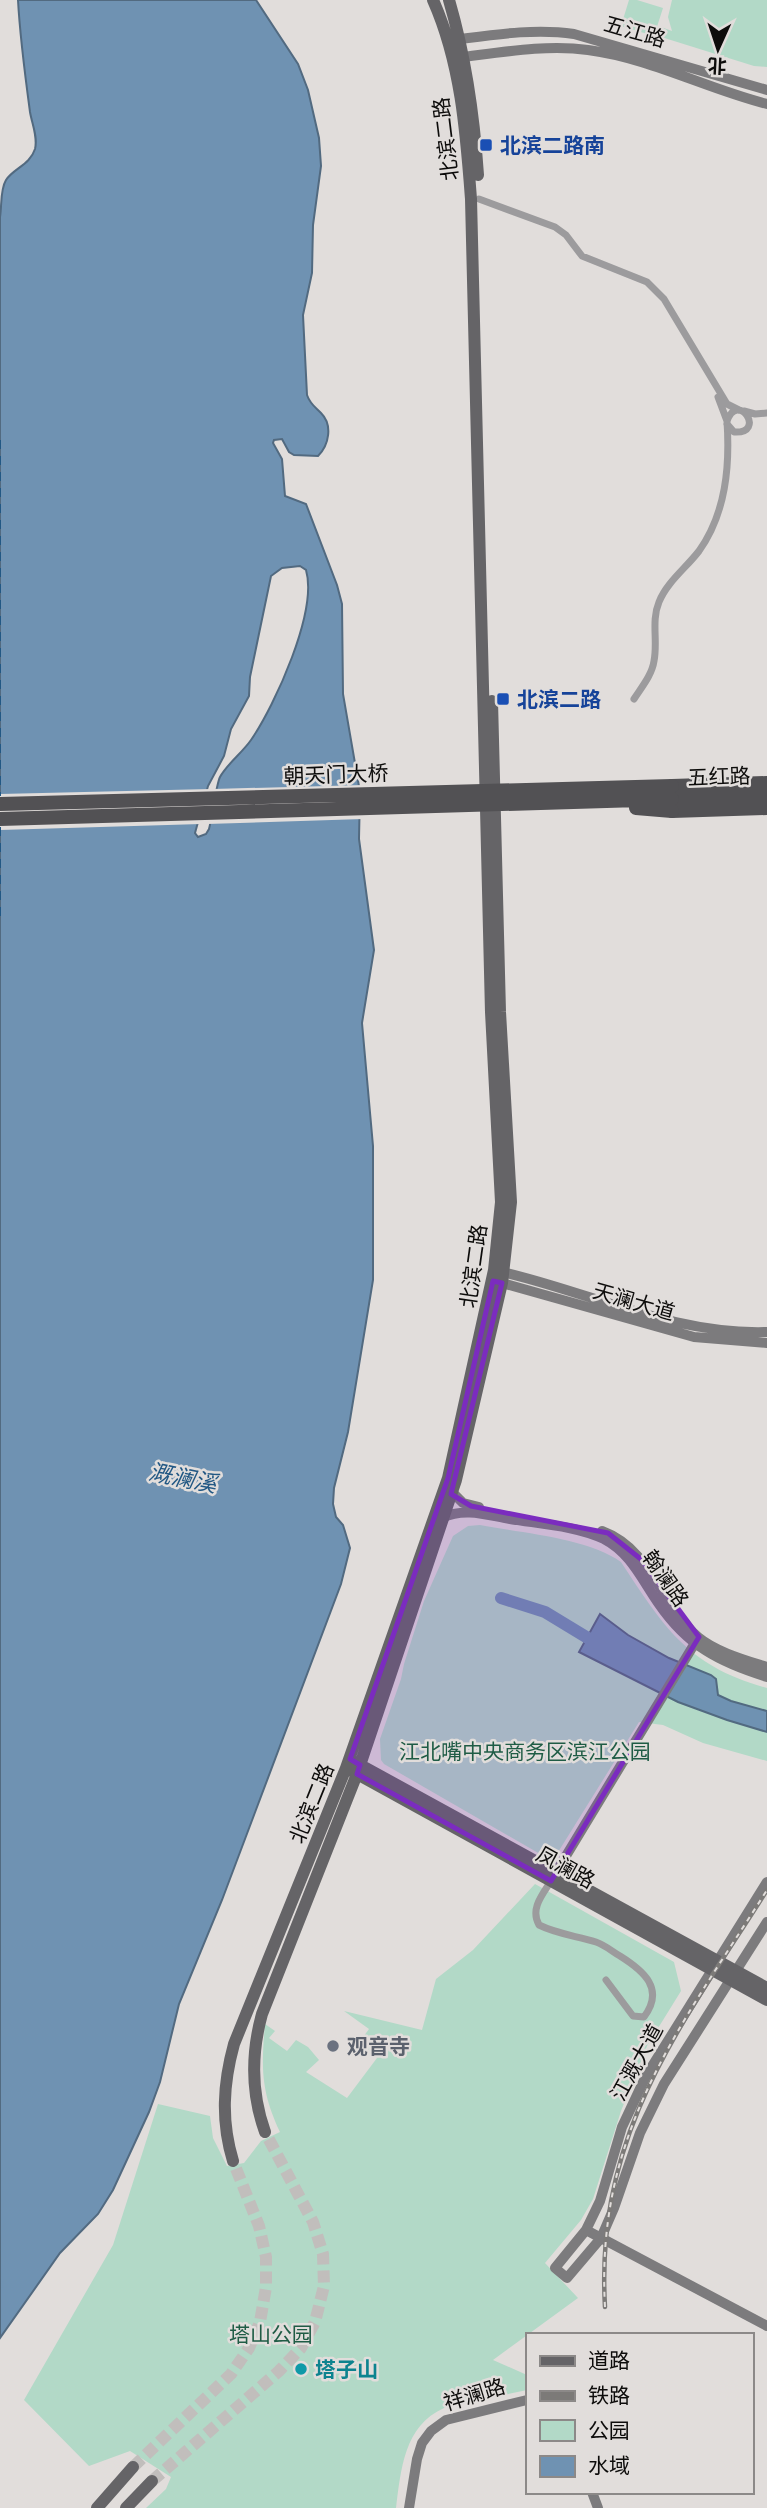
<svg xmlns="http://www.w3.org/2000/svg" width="767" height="2508" viewBox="0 0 767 2508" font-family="'IBM Plex Sans','Noto Sans SC',sans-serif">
  <rect width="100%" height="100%" fill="#e1dddb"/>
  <path fill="#b2d9c7" d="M 629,0 L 637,0 L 663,8 L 654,36 L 621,26 Z
    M 672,0 L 767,0 L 767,67 L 754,66 L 658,36 L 661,27 L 672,31 L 668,17 Z
    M 480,1525 C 521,1533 588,1538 621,1562 C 664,1627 687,1666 767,1688 L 767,1761 L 703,1743 L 663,1725 L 639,1722 L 555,1857 L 547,1858 L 384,1764 L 381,1760 L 380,1739 L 401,1679 L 404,1664 L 424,1601 L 453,1536 L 468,1526 Z
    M 535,1884 L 674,1962 L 681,1991 L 647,2046 L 621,2111 L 593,2199 L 581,2220 L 545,2263 L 578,2298 L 493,2360 L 527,2375 L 527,2390 L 444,2408 C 404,2426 401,2469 396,2508 L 146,2508 L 166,2489 L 171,2477 L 130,2451 L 89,2466 L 24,2400 L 113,2245 L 158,2104 L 210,2116 L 213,2138 L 227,2166 L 244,2163 L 261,2141 L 280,2132 C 261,2091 261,2069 265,2024 L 275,2031 L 269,2038 L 287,2051 L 296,2040 L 308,2047 L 319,2060 L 306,2072 L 347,2098 L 377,2058 L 358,2044 L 369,2029 L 344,2011 L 422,2030 L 436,1979 L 473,1950 Z"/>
  <path fill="#6f92b2" stroke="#526a80" stroke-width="2" fill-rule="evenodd" d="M 18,0 L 256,0 L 298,64 L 308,90 L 319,138 L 321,166 L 313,225 L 312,273 L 303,315 L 307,395 C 310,404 315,407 321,413 C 333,425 329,445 318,456 L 294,455 L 289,452 L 282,439 L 274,440 L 273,443 L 282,459 L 285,496 L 306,504 L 337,585 L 342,604 L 343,694 L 360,792 L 359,839 L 374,950 L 362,1023 L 373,1146 L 373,1280 L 348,1432 L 334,1488 L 333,1504 L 336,1517 L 343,1525 L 350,1548 L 341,1584 L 222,1900 L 179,2004 L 160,2082 L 149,2112 L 113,2190 L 98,2214 L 60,2253 L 0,2338 L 0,217 C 2,205 0,190 6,180 C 14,168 30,165 35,149 C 38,137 32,124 30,112 C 25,75 20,38 18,0 ZM 300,566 L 306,570 C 318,611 275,705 251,740 C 242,753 227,764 220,777 C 216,785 212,818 209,829 L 206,834 L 198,837 L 195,833 L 208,786 L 224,756 L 231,729 L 249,696 L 250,677 L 271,576 L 282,568 Z
    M 600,1614 L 628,1635 L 669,1658 L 711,1675 L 716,1679 L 718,1695 L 731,1701 L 767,1711 L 767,1732 L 727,1720 L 678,1702 L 579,1652 Z"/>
  <path fill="#e1dddb" d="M 363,785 L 363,819 L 207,824 L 213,789 Z
    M 211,789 L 201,824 L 0,830 L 0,794 Z"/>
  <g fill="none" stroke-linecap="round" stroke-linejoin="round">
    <path stroke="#6f92b2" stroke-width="12" d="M 501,1598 L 545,1612 L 601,1646"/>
    <path stroke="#225884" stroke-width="2" stroke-dasharray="9 7" stroke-linecap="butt" d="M 0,440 L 0,796
      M 0,916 L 0,826"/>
    <path stroke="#c1bebc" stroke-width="12" stroke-dasharray="12 6" stroke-linecap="butt" d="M 133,2467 L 231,2374 L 249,2348 L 260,2322 L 266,2287 L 266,2257 L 259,2226 L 233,2161
      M 152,2481 L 279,2371 L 301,2348 L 315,2322 L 324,2286 L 323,2254 L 313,2222 L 265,2132"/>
    <path stroke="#9c9b9d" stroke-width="7" d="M 479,199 L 555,227 L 566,235 L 582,256 L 647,282 L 664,299 L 727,404 L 739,410
      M 718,397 L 727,421
      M 744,411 L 755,414 L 767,413
      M 634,699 C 641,688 652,675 654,661 C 658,641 651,621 659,602 C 667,582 686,568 699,551 C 726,513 730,466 727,421 C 738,390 767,434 734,432 L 727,424
      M 551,1881 C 542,1895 530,1909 539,1925 C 557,1934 577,1936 596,1942 C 605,1945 613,1952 620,1956 C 644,1971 665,1989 644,2017 L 633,2016 L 606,1980"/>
    <path stroke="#7c7b7d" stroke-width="10" d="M 453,40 C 492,35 534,28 574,34 L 767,90
      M 455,58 C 498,53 545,44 588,50 C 650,58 707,89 767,104
      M 498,1271 C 588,1291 672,1335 767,1332
      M 495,1281 L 694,1337 L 767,1343
      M 452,1492 L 463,1503 L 479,1507
      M 442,1518 C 464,1507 487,1515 510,1519 C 541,1524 576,1526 604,1539 C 631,1553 642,1580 659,1604 C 688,1646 719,1662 767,1677
      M 602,1531 C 651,1549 661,1605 698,1637 C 716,1652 745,1660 767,1667
      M 552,1879 L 698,1638
      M 767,1882 L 646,2076 L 622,2127 L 600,2201 L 586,2230 L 555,2268 L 567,2278 L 601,2238 L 614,2208 L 640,2133 L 664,2084 L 767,1922
      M 586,2230 L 767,2326
      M 592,2492 L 598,2508
      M 409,2508 L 417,2459 L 422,2443 L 431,2431 L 446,2420 L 527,2400"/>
    <path stroke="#656467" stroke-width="12" d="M 449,0 C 466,58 474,115 478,175
      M 353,1761 L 767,1988
      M 350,1770 L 767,2000
      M 265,2132 C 251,2093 251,2054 262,2014 L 357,1774 L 456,1480 L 502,1283 L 511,1202 L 500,1012 L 492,701
      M 233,2161 C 221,2121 223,2084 234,2044 L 346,1768 L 448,1478 L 494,1270 L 501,1202 L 491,1012 L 471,199 C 466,132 461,63 433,0
      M 97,2508 L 133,2467
      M 126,2508 L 152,2481"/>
    <path stroke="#525154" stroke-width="14" d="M 672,786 L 767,783
      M 672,799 L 767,796
      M 672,811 L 767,808"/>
    <defs>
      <path id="rail" d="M 0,807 L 672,789
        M 605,2307 C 595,2133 679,2029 767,1890"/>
    </defs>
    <use href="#rail" stroke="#7c7a78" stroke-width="4.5"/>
    <use href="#rail" stroke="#e1dddb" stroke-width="2" stroke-dasharray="5" stroke-linecap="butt"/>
    <path stroke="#525154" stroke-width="14" d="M 0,804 L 672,786
      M 636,808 L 672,811
      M 0,819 L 672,799"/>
  </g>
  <path fill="#7b2cbf" fill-opacity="0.2" stroke="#7b2cbf" stroke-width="5" stroke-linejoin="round" d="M 493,1281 L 502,1283 L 451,1494 L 471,1506 L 608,1533 L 642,1560 L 699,1637 L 551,1881 L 357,1774 L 360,1765 L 350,1759 L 448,1478 Z"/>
  <g fill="#1a4fb4" stroke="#e1dddb" stroke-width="2.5">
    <rect x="479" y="138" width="14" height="14" rx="3.5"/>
    <rect x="496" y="692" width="14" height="14" rx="3.5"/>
  </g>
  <circle fill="#6b7280" stroke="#e1dddb" stroke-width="2.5" cx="333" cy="2046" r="7"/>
  <circle fill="#0f9aa8" stroke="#e1dddb" stroke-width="2.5" cx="301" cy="2369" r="7"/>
  <g text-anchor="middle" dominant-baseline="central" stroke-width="5" stroke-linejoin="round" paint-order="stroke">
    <g font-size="21" fill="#0d0c0b" stroke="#e1dddb">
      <text transform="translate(635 31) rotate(16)">五江路</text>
      <text transform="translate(445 139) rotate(-97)">北滨二路</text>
      <text transform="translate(336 774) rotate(-2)">朝天门大桥</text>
      <text transform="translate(719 776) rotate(-2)">五红路</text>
      <text transform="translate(473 1266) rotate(-82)">北滨二路</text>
      <text transform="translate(634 1301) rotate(16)">天澜大道</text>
      <text transform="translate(666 1578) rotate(55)">翰澜路</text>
      <text transform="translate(311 1803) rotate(-68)">北滨二路</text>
      <text transform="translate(566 1867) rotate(29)">凤澜路</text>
      <text transform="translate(636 2062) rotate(-61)">江溉大道</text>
      <text transform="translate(474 2394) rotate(-17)">祥澜路</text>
    </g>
    <g font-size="21" font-weight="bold" fill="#164399" stroke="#e1dddb" text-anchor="start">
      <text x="500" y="145">北滨二路南</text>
      <text x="517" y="699">北滨二路</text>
    </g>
    <g font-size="21" fill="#1f5c45" stroke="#e1dddb">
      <text x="525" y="1751">江北嘴中央商务区滨江公园</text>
      <text x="271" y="2334">塔山公园</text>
    </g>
    <g font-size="21" font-weight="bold" fill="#5b616d" stroke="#e1dddb" text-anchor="start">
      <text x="347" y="2046">观音寺</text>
    </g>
    <g font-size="21" font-weight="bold" fill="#0d838f" stroke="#e1dddb" text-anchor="start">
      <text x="315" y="2369">塔子山</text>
    </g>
    <g font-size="23" font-style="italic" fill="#225884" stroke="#e1dddb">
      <text transform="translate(183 1477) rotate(11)">溉澜溪</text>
    </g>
  </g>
  <rect x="526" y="2333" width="228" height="161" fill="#e1dddb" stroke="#8c8988" stroke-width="2"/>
  <rect x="540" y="2356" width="35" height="10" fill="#656467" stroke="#8c8988" stroke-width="2"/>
  <text x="588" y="2368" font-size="21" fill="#0d0c0b">道路</text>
  <rect x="540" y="2391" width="35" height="10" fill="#7c7a78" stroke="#8c8988" stroke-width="2"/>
  <text x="588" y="2403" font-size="21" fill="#0d0c0b">铁路</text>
  <rect x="540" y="2420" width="35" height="21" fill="#b2d9c7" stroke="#8c8988" stroke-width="2"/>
  <text x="588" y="2438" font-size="21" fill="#0d0c0b">公园</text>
  <rect x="540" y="2456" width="35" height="21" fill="#6f92b2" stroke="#8c8988" stroke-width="2"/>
  <text x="588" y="2473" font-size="21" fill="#0d0c0b">水域</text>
  <g transform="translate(718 49) rotate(183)" stroke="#e1dddb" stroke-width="5" paint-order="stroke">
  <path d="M0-5L12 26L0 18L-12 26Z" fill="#0d0c0b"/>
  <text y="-10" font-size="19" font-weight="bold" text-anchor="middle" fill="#0d0c0b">北</text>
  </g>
</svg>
